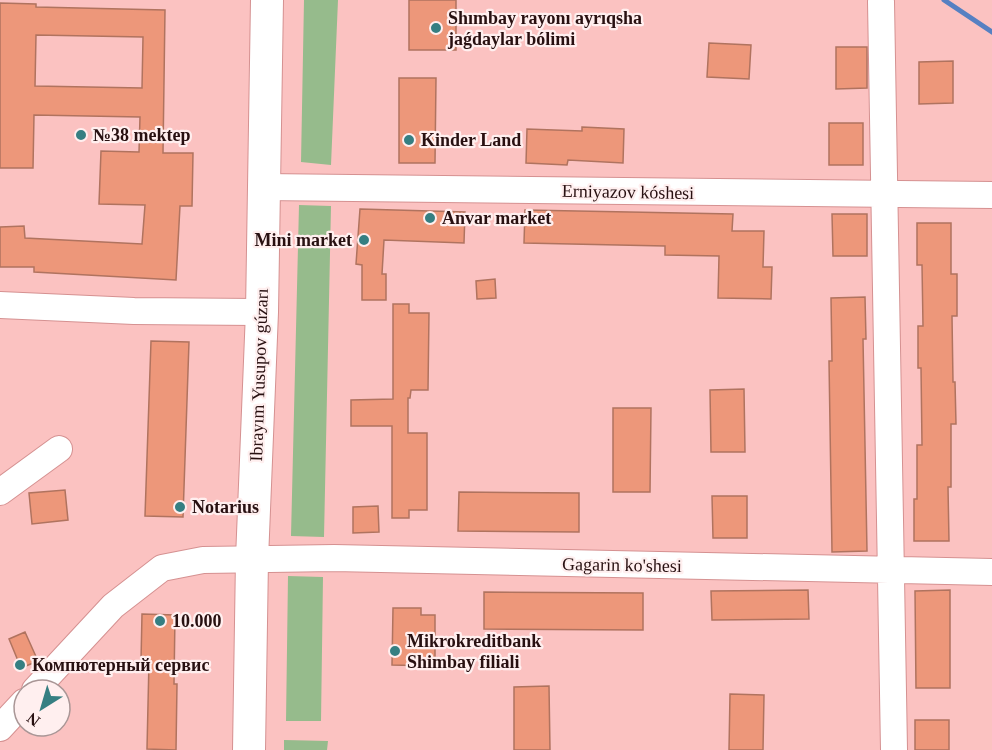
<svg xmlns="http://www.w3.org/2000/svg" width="992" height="750" viewBox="0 0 992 750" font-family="Georgia,serif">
  <rect width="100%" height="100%" fill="#fbc2c1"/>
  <path fill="#96bb8c" d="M 304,0 L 338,0 L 331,165 L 301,162 Z
    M 299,205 L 331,206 L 324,537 L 291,536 Z
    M 288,576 L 323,577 L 321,721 L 286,721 Z
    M 284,740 L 328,741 L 327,750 L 284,750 Z"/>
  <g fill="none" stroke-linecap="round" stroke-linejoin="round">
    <path stroke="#5680c2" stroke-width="5" d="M 944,0 L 992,32"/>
  </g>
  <path fill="#ed977a" stroke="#b0735f" stroke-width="1.5" fill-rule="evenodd" d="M 409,0 L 456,0 L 456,50 L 409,50 Z
    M 0,3 L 36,4 L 36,7 L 165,10 L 163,153 L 193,153 L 192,206 L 180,206 L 176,280 L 34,272 L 34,267 L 0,267 L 0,227 L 24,226 L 25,238 L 142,244 L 145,205 L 99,204 L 101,151 L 139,152 L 140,117 L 34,115 L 33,168 L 0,168 ZM 36,35 L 143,37 L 142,88 L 35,86 Z
    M 709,43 L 751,45 L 749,79 L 707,77 Z
    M 836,47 L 867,47 L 867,88 L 836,89 Z
    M 953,61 L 953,103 L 919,104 L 919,62 Z
    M 399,78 L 436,78 L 435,163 L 399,163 Z
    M 829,123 L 863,123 L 863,165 L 829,165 Z
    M 582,127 L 624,129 L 623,163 L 568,160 L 567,165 L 526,163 L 527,129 L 582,131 Z
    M 360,209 L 465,212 L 464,243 L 384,240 L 382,274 L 386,274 L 386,300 L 362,300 L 362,265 L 356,264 Z
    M 525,210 L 733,214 L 732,231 L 764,231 L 763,267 L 772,267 L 771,299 L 718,298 L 719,256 L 665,255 L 665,246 L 524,243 Z
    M 832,214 L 867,214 L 867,256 L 833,256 Z
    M 917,223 L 951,223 L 951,274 L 957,274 L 957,316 L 952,316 L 953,382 L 955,382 L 956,424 L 951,424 L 951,487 L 948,487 L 949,541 L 914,541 L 914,499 L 917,499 L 917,445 L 922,445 L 921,368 L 918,368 L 918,326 L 923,326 L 922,265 L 917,265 Z
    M 495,279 L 496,298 L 477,299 L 476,281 Z
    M 865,297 L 866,339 L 863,339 L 867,551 L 832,552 L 829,361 L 832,361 L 831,298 Z
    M 393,304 L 409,304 L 409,313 L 429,313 L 428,390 L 411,390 L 410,398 L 408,398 L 408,433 L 427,433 L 427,510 L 409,510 L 409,518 L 392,518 L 392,426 L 351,426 L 351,400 L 393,399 Z
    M 151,341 L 189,342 L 183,517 L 145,516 Z
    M 744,389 L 745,452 L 711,452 L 710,390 Z
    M 613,408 L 651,408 L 650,492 L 613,492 Z
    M 65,490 L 68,520 L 32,524 L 29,493 Z
    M 459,492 L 579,493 L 579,532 L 458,531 Z
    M 712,496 L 747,496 L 747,538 L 713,538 Z
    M 378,506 L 379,532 L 353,533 L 353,507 Z
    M 808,590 L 809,619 L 712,620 L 711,591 Z
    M 950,590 L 950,688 L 916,688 L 915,591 Z
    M 484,592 L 643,593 L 643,630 L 484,629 Z
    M 393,608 L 421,608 L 421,615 L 435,615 L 435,666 L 392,665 Z
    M 142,614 L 175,615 L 174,684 L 177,684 L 176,750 L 147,749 L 149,661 L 141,661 Z
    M 25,632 L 38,661 L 21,668 L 9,639 Z
    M 549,686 L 550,750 L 514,750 L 514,687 Z
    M 730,694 L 764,695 L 763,750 L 729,750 Z
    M 915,720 L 949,720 L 949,750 L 915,750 Z"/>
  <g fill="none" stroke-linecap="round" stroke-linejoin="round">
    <defs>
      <path id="minor" d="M 881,2 L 894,750
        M 263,187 L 992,195
        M 0,305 L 134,311 L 262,312
        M 0,492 L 59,449
        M 35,690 L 113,606 L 162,568 L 203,560 L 334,558 L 992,572
        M 0,728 L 24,702"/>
      <path id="major" d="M 249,750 L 252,559 L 262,312 L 267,0"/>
    </defs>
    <use href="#minor" stroke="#d59191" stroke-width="28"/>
    <use href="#major" stroke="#d59191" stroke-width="34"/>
    <use href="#minor" stroke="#fff" stroke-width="26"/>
    <use href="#major" stroke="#fff" stroke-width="32"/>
  </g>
  <g fill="#367f82" stroke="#ffefef" stroke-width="2">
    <circle cx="436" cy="28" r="6"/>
    <circle cx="81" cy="135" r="6"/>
    <circle cx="409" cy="140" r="6"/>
    <circle cx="430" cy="218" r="6"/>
    <circle cx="364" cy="240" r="6"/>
    <circle cx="180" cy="507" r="6"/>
    <circle cx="160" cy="621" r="6"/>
    <circle cx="395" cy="651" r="6"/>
    <circle cx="20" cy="665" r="6"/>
  </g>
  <g text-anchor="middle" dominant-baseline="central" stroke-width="4.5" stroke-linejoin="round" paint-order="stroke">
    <g font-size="18" font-weight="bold" fill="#281011" stroke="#ffefef" text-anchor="start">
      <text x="448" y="18">Shımbay rayonı ayrıqsha<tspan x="448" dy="21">jaǵdaylar bólimi</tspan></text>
      <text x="93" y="135">№38 mektep</text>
      <text x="421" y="140">Kinder Land</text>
      <text x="442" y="218">Anvar market</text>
      <text x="352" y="240" text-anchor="end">Mini market</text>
      <text x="192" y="507">Notarius</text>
      <text x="172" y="621">10.000</text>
      <text x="407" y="641">Mikrokreditbank<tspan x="407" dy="21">Shimbay filiali</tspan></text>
      <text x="32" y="665">Компютерный сервис</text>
    </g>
    <g font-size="18" fill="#281011" stroke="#ffefef">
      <text transform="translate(628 192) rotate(1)">Erniyazov kóshesi</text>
      <text transform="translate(259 375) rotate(-88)">Ibrayım Yusupov gúzarı</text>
      <text transform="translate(622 565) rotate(1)">Gagarin ko'shesi</text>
    </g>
  </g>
  <g transform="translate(42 708) rotate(217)"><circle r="28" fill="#ffefef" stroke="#a99696" stroke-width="1.5"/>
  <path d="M0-4.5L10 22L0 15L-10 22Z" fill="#367f82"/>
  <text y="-9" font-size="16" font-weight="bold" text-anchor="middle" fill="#281011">N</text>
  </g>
</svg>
